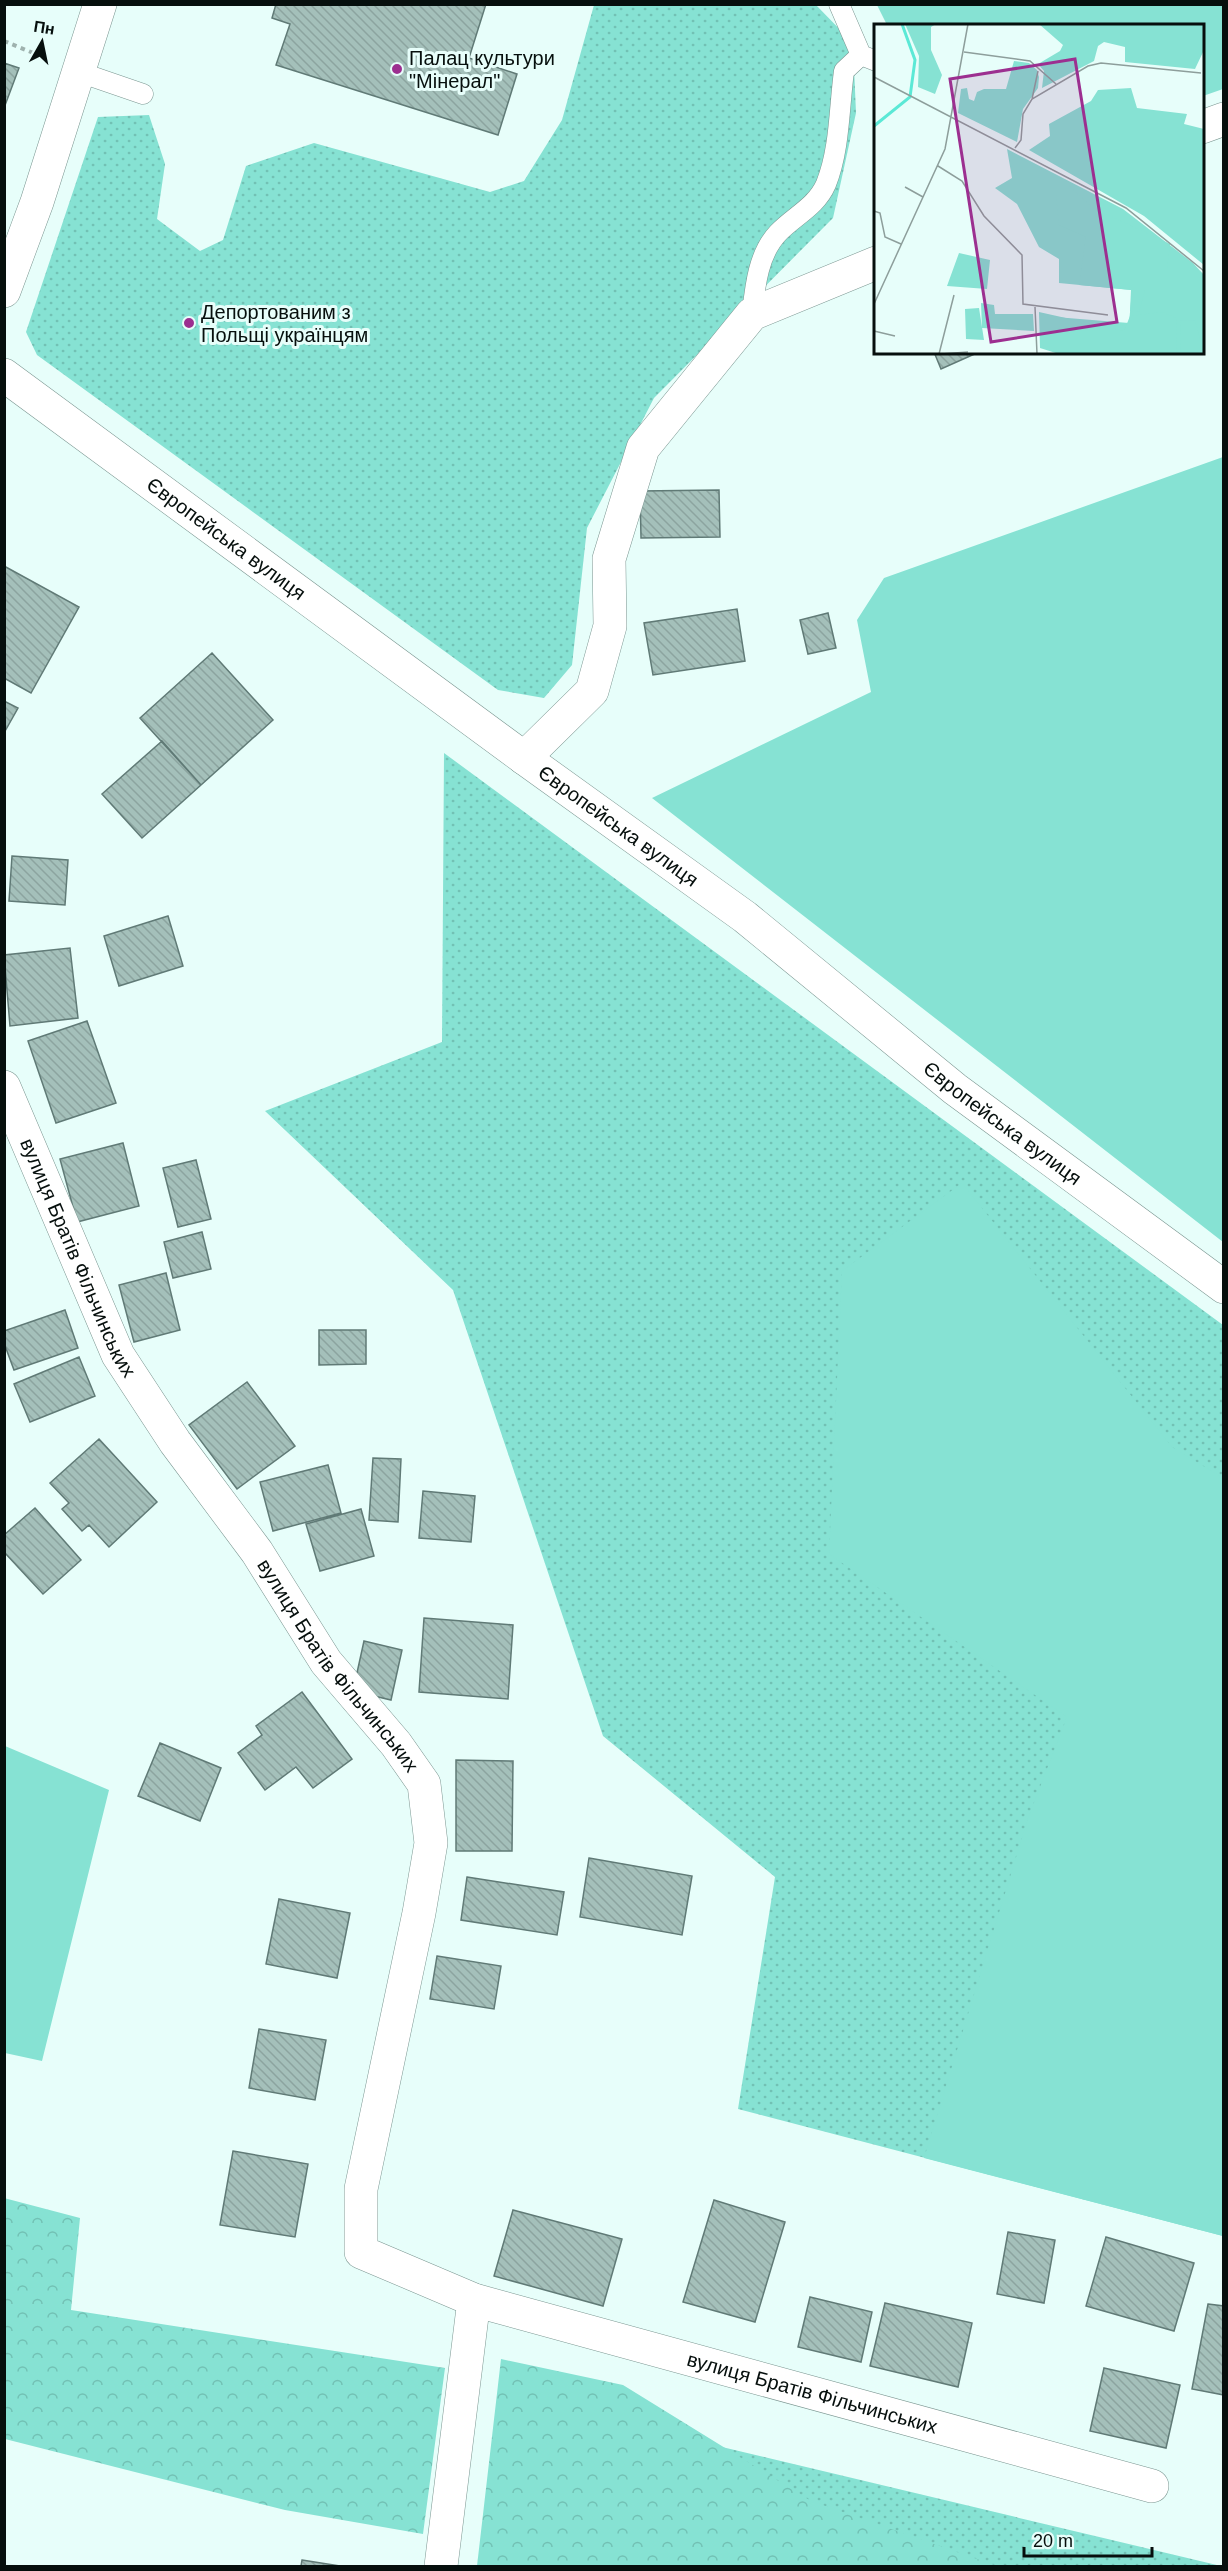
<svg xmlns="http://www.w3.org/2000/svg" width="1228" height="2571" viewBox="0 0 1228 2571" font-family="Helvetica,sans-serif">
  <defs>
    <pattern id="grass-dots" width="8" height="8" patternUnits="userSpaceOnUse" patternTransform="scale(1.5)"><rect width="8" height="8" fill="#86e2d3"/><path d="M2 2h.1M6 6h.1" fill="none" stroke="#72c1b4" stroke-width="1.8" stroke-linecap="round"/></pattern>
    <pattern id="forest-crowns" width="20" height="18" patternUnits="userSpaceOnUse" patternTransform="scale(1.5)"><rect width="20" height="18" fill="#86e2d3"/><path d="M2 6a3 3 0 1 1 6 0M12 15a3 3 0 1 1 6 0" fill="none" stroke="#72c1b4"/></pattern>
    <pattern id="building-back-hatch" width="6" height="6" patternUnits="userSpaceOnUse" patternTransform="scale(1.5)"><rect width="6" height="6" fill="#a4c0ba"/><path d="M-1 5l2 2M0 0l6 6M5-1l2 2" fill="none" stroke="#8ca49f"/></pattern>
  </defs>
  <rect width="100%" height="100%" fill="#e7fefa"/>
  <path fill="url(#grass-dots)" d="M 594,5 L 816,5 L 853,43 L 856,113 L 833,218 L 654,398 L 587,528 L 572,665 L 544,698 L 498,690 L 37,355 L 26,332 L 98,117 L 149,115 L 165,164 L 157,219 L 200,251 L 223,240 L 246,166 L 314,143 L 490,192 L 524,181 L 562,120 Z
    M 444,753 L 1223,1325 L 1223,2236 L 738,2109 L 775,1877 L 603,1736 L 453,1290 L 265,1111 L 442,1042 Z
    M 533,2402 L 1221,2566 L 509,2566 Z"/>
  <path fill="url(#forest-crowns)" d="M 4,2198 L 80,2218 L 71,2310 L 445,2368 L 423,2534 L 285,2510 L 5,2439 Z
    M 501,2359 L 623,2385 L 811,2501 L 997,2566 L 477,2566 Z"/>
  <path fill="#86e2d3" d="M 877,5 L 1223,5 L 1223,89 L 1203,96 L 1202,26 L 887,25 Z
    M 1223,457 L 1224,457 L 1223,1242 L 652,798 L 871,692 L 857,620 L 884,578 Z
    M 962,1183 L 1172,1447 L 1223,1478 L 1223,2236 L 924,2158 L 1028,1818 L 1067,1717 L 829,1554 L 842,1271 Z
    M 5,1746 L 109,1790 L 42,2061 L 5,2053 Z"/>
  <path fill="url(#building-back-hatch)" stroke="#607a76" stroke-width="1.5" d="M 276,4 L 486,4 L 469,58 L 517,74 L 498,135 L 276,65 L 290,24 L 272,18 Z
    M 4,63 L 19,68 L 4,108 Z
    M 934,352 L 979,352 L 941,369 Z
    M 719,490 L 720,537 L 641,538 L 640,491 Z
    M 4,566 L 79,607 L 31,693 L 4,678 Z
    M 737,609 L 745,661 L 653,675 L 644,623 Z
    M 828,613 L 836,648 L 808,654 L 800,620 Z
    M 212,653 L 273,720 L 201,785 L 140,718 Z
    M 4,701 L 18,708 L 4,733 Z
    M 162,741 L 201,785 L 142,838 L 102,794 Z
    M 12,856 L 68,860 L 65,905 L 9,901 Z
    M 168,916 L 183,966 L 119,986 L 104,936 Z
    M 70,948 L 78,1018 L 10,1026 L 4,955 Z
    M 87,1021 L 116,1103 L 56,1123 L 28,1041 Z
    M 123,1143 L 139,1206 L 77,1222 L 60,1159 Z
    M 196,1160 L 211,1219 L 178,1227 L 163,1168 Z
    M 202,1232 L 211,1269 L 173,1278 L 164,1242 Z
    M 166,1273 L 180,1330 L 134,1342 L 119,1285 Z
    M 65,1310 L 78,1348 L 14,1370 L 4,1343 L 4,1331 Z
    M 319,1330 L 366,1330 L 366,1364 L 319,1365 Z
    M 79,1357 L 95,1396 L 30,1422 L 14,1384 Z
    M 247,1382 L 295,1446 L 237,1489 L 189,1425 Z
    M 99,1439 L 157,1502 L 109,1547 L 89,1525 L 82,1531 L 62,1509 L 69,1503 L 50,1483 Z
    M 373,1458 L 401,1459 L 398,1522 L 369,1520 Z
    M 328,1465 L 341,1513 L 273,1531 L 260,1482 Z
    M 423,1491 L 475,1496 L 471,1542 L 419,1538 Z
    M 35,1508 L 81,1560 L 43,1594 L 4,1552 L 4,1535 Z
    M 361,1509 L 374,1556 L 320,1571 L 306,1524 Z
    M 424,1618 L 513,1625 L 508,1699 L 419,1692 Z
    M 364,1641 L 402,1650 L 391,1700 L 353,1691 Z
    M 302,1692 L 352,1759 L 313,1788 L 296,1767 L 265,1790 L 238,1753 L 262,1735 L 256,1726 Z
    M 160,1743 L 221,1768 L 200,1821 L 138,1796 Z
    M 456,1760 L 513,1761 L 512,1851 L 456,1851 Z
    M 589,1858 L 692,1876 L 682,1935 L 580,1917 Z
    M 467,1877 L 564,1892 L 557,1935 L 461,1920 Z
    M 279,1899 L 350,1913 L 337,1978 L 266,1964 Z
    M 437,1956 L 501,1966 L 494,2009 L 430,1999 Z
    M 259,2029 L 326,2040 L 315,2100 L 249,2088 Z
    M 233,2151 L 308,2164 L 295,2237 L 220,2225 Z
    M 714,2200 L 785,2222 L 755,2322 L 683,2302 Z
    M 513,2210 L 622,2239 L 603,2306 L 494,2276 Z
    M 1008,2232 L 1055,2240 L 1044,2303 L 997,2294 Z
    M 1106,2237 L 1194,2263 L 1174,2331 L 1086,2306 Z
    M 810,2297 L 872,2312 L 861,2362 L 798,2347 Z
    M 885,2303 L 972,2323 L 958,2387 L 870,2366 Z
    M 1208,2304 L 1224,2306 L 1224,2395 L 1192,2389 Z
    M 1104,2368 L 1180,2385 L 1166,2448 L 1090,2431 Z
    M 302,2560 L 340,2566 L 301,2566 Z"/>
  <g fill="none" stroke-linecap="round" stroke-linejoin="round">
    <defs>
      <path id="lane" d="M 839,4 L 861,55 L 876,61
        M 79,72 L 143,94
        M 752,314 C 755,287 758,254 778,233 C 794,216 816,207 826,184 C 840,149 839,108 844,71 L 861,55"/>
      <g id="street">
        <path d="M 1202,127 L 1224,119"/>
        <path d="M 4,291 L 37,202 L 100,4"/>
        <path d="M 524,758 L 592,691 L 610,626 L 609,559 L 643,448 L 752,314 L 876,263"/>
        <path id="s1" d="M 4,1087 L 118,1355 L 175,1442 L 257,1552 L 326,1662 L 396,1744 L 424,1784 L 431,1843 L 419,1913 L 361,2189 L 361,2252 L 474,2300 L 1152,2486"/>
        <path d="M 441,2566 L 474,2300"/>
      </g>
      <g id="secondary">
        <path id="s2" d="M 4,375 L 524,758 L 745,917 L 955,1089 L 1224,1287"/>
      </g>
    </defs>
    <use href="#lane" stroke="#7b9691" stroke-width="21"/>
    <use href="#street" stroke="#7b9691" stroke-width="34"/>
    <use href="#secondary" stroke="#7b9691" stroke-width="34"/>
    <path stroke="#9fb2ae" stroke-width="4" stroke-dasharray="4.5 4.5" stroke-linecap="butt" d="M 4,41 L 43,57"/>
    <use href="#lane" stroke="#fff" stroke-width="20"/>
    <use href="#street" stroke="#fff" stroke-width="33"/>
    <use href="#secondary" stroke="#fff" stroke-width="33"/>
  </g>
  <g fill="#9c2f90" stroke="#e7fefa" stroke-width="2">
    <circle cx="397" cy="69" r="6"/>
    <circle cx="189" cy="323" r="6"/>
  </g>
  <g text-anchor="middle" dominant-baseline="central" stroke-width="6" stroke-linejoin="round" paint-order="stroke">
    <g font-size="20" fill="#060f0d" stroke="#e7fefa" text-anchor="start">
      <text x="409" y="58">Палац культури<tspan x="409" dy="23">"Мінерал"</tspan></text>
      <text x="201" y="312">Депортованим з<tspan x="201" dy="23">Польщі українцям</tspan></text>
    </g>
    <g font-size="20" fill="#060f0d" stroke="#e7fefa">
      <text stroke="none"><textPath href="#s2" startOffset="276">Європейська вулиця</textPath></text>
      <text stroke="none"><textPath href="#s2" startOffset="762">Європейська вулиця</textPath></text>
      <text stroke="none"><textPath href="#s2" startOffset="1248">Європейська вулиця</textPath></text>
      <text stroke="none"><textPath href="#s1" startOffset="186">вулиця Братів Фільчинських</textPath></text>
      <text stroke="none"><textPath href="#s1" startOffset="672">вулиця Братів Фільчинських</textPath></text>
      <text stroke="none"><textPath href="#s1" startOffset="1768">вулиця Братів Фільчинських</textPath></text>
    </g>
  </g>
  <g transform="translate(874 24)">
    <rect width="330" height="330" fill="#e7fefa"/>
    <path d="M 31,0 L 62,0 L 57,3 L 57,26 L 68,51 L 61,70 L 44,63 L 45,32 ZM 140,37 L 155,39 L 163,46 L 165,53 L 164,64 L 149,85 L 143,118 L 84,89 L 87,65 L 93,64 L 95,75 L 100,77 L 103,68 L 110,65 L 132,65 ZM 133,125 L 249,185 L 319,239 L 330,251 L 330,330 L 185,330 L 169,292 L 255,299 L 258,266 L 185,259 L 185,235 L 165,223 L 143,180 L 121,164 L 138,154 Z" fill="#86e2d3"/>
    <path d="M 107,279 L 120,281 L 121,290 L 159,290 L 160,307 L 108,304 ZM 165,288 L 250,307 L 256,292 L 288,288 L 302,294 L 303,330 L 185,330 L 166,324 Z" fill="#86e2d3"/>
    <path d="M 165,0 L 330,0 L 330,26 L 321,45 L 251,38 L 251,23 L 230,18 L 224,22 L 220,37 L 168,64 L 170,47 L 164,40 L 186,27 L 189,21 ZM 257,64 L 263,84 L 313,90 L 310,100 L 330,105 L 330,241 L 270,192 L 155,126 L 176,112 L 175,100 L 217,77 L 224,66 ZM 193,160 L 219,184 L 296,220 L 293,244 L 271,266 L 265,288 L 256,287 L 257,266 L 205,261 L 212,213 L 185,201 L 182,171 ZM 85,229 L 116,236 L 113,265 L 73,262 ZM 105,284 L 110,316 L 92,315 L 91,285 ZM 321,296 L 330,330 L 307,330 L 306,297 Z" fill="#86e2d3"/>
    <path fill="none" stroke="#5be9d6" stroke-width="3" d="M 0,102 L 36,73 L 41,36 L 28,0"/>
    <path fill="none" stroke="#8d9e9b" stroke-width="1.5" d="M 90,28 L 156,37 L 182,60M 0,53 L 252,184 L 330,247M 158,75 L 164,47M 141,124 L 147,116 L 149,90 L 158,75 L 214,42 L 227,39 L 327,49M 64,142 L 88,157 L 110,192 L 148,231 L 149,280 L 234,291M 31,163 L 49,173M 0,187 L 6,189 L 11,213 L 27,220M 0,280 L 71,125 L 94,0M 161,283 L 163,330M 0,307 L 21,312M 65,330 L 80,271M 67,330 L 94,328"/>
    <path fill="#9c2f90" fill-opacity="0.15" stroke="#9c2f90" stroke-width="3" d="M 201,35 L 243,298 L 117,318 L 76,55 Z"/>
    <rect width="330" height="330" fill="none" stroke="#060f0d" stroke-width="3"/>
  </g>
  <rect width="1228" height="2571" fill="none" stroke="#060f0d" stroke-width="12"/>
  <g transform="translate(42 42) rotate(9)" stroke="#e7fefa" stroke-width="4.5" paint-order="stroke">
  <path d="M0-4.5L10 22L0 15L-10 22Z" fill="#060f0d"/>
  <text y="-9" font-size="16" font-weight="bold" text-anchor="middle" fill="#060f0d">Пн</text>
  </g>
  <path d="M1024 2547v9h128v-9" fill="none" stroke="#060f0d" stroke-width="3"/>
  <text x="1033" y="2547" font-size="18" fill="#060f0d" stroke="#e7fefa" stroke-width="4.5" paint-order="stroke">20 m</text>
</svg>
